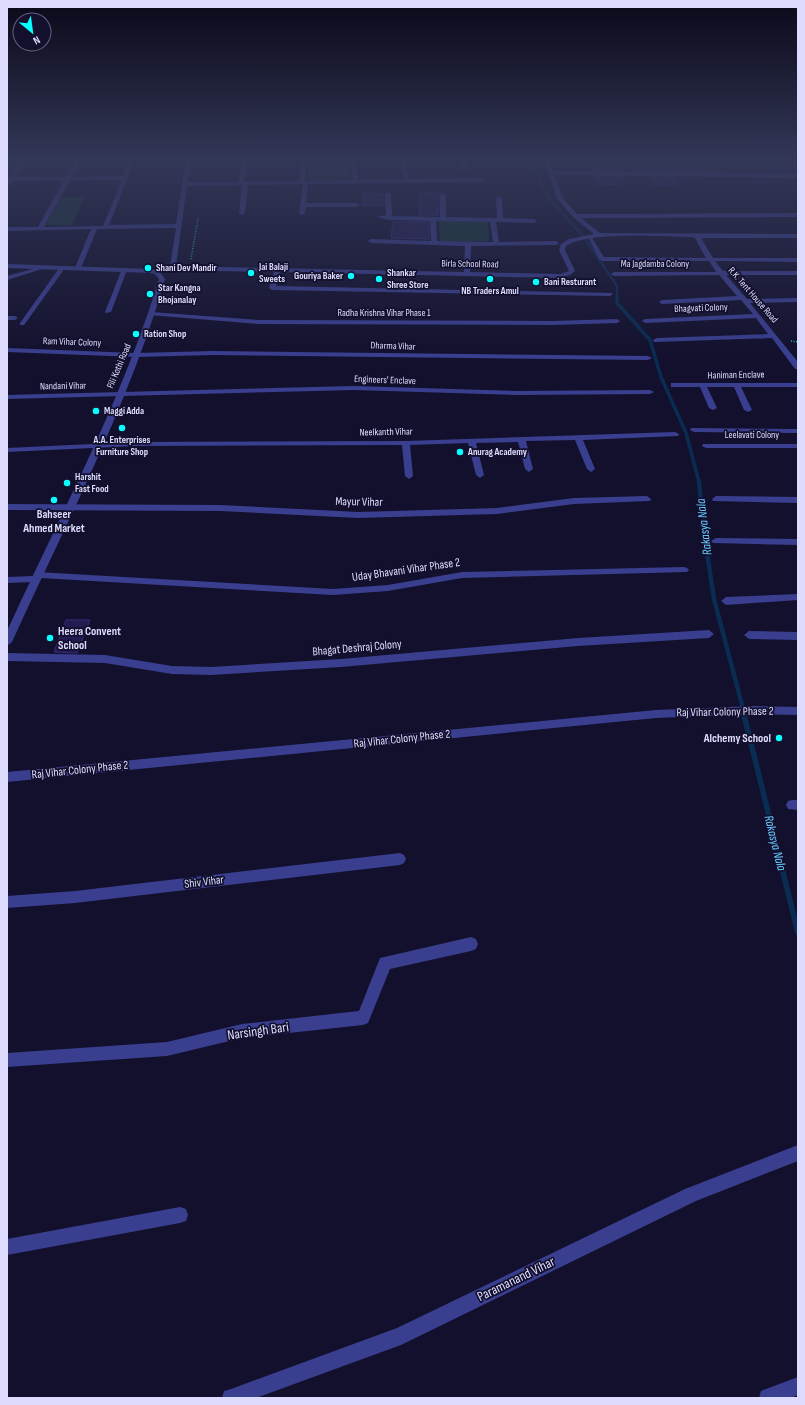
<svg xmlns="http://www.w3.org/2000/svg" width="805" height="1405" viewBox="0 0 805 1405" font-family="'Sofia Sans Condensed',sans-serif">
  <rect width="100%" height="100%" fill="#12102d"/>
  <path fill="#133833" d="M 307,159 L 348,159 L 351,180 L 308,181 Z
    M 61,197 L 85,197 L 72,225 L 46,225 Z
    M 439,221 L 488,222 L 489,241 L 440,241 Z"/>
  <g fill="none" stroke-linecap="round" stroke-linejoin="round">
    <path stroke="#0a2b52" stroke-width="2.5" d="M 532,159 L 540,181 L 551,201 L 584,237 L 617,286 L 617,300"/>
    <path stroke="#0a2b52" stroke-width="3.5" d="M 617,299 L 617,303 L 650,340 L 661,377 L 686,433 L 699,482"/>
    <path stroke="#0a2b52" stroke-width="4.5" d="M 699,481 L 703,527 L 714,599 L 745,716"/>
    <path stroke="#0a2b52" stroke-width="5.5" d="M 744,715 L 798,933"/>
  </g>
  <path fill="#211b4f" stroke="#342c7c" d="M 626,159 L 675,159 L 679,165 L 685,164 L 683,159 L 712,159 L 715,165 L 721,165 L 725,172 L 631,170 Z
    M 591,163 L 621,164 L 622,170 L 593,170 Z
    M 596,177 L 623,177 L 624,179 L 620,179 L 621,184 L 599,185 Z
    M 650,178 L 674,178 L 678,185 L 655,185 Z
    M 363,193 L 384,194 L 384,206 L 363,206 Z
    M 420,193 L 440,193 L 438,215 L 419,215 Z
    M 393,222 L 429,222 L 429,239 L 391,238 Z
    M 66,620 L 90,620 L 77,653 L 54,652 Z"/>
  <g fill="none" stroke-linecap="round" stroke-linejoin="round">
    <path stroke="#2ac5ad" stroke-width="1.5" stroke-dasharray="1 1.5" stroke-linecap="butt" d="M 191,259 L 198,218
      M 791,341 L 798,342"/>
    <path fill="#393e8e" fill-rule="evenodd" d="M 587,235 L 591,236 L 605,259 L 604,260 L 599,259 Z"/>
    <path fill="#393e8e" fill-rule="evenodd" d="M 22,159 L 27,159 L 15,177 L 66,177 L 77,159 L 82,159 L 72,177 L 123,176 L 131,159 L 135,159 L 109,225 L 176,224 L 186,159 L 191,159 L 188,182 L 238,182 L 243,159 L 248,159 L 244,182 L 299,181 L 301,159 L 306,159 L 305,181 L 353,180 L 350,159 L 355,159 L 358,180 L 404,179 L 400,159 L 405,159 L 409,179 L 481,178 L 484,180 L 481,182 L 308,184 L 306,203 L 357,203 L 360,205 L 357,207 L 306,207 L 305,213 L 302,215 L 299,213 L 303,184 L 248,185 L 245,213 L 242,215 L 239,213 L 242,185 L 187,186 L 176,266 L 464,272 L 465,246 L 371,243 L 368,241 L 371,239 L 431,241 L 430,221 L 389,220 L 377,217 L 386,215 L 385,194 L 388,192 L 391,194 L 392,216 L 440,217 L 440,195 L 443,193 L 446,195 L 446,217 L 497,218 L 496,198 L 499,196 L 502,198 L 503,218 L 534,219 L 537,221 L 534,223 L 496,222 L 499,242 L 556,241 L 559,243 L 556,245 L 471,246 L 470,272 L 560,274 L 569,271 L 559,250 L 561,244 L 569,239 L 594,234 L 573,217 L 557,199 L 544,159 L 548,159 L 554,171 L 798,174 L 798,178 L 554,175 L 563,198 L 577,214 L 798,213 L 798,217 L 581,218 L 600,233 L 798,234 L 798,238 L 701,238 L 713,258 L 798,258 L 798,262 L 715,261 L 723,271 L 798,271 L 798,275 L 726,275 L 747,299 L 798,298 L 798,302 L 750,303 L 798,362 L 798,369 L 795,369 L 772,338 L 654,342 L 653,340 L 657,338 L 768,334 L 756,318 L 645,323 L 642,321 L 645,319 L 753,314 L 741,300 L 662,304 L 659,302 L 662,300 L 737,296 L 719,275 L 614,276 L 611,274 L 614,272 L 716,272 L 709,261 L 602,261 L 599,259 L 602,257 L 706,258 L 695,238 L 692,237 C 662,237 589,231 566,246 L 565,250 L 575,271 L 570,275 L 560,278 L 280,272 L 276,286 L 612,293 L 613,294 L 610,296 L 272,290 L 269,288 L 274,272 L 173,270 L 155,273 L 155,271 L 170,267 L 176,228 L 97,229 L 81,268 L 78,270 L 75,268 L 91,229 L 7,231 L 7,227 L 38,227 L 64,180 L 13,181 L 7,188 L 8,179 ZM 70,180 L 122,180 L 103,226 L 44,227 ZM 436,221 L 490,222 L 493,242 L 437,241 Z
      M 460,159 L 466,159 L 466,170 L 461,169 Z
      M 676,159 L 681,159 L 684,163 L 679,164 Z
      M 713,159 L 718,159 L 721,163 L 716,164 Z
      M 731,159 L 736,159 L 739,165 L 735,165 Z
      M 62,266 L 65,268 L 24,325 L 20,325 L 20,323 L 60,267 Z
      M 40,267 L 45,268 L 7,280 L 7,276 Z
      M 122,269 L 127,270 L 111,312 L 106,313 L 105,312 Z
      M 151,312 L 259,320 L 552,321 L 617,319 L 620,321 L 617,323 L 552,325 L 259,324 L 149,315 L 148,314 Z
      M 7,316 L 15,316 L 18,318 L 15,320 L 7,320 Z
      M 7,348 L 136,353 L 212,351 L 648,356 L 652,358 L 648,360 L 212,355 L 136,357 L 7,352 Z
      M 671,383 L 798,383 L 798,387 L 741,387 L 752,410 L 748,412 L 744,410 L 734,387 L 707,387 L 717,408 L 713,410 L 709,408 L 700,387 L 671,387 Z
      M 354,386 L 516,391 L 650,390 L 654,392 L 650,394 L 516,395 L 354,390 L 7,399 L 7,395 Z
      M 691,428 L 798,429 L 798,433 L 694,432 L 690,430 Z
      M 675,432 L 679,434 L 678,436 L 583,440 L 595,469 L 591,472 L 587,469 L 575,440 L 526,441 L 533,469 L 529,472 L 525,469 L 518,442 L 476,443 L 484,475 L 480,478 L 476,475 L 468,443 L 410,445 L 413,476 L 409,479 L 405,476 L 402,445 L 135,446 L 7,452 L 7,448 L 135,442 L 406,441 Z
      M 703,444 L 798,444 L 798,448 L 706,448 L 702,446 Z
      M 647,496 L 651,499 L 650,501 L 574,504 L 497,514 L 358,518 L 220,511 L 7,510 L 7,504 L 220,505 L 358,512 L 497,508 L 574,498 Z
      M 716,496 L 798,497 L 798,503 L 713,501 L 712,499 Z
      M 716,538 L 798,539 L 798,545 L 713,543 L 711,541 Z
      M 684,567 L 687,568 L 689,570 L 687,572 L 462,578 L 388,591 L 333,595 L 40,578 L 38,581 L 35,582 L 7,583 L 7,577 L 33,576 L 34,573 L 37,572 L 333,589 L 388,585 L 462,572 Z
      M 798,594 L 798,600 L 726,605 L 721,601 L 726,597 Z
      M 709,630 L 714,634 L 709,638 L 578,646 L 341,667 L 211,675 L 172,674 L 105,663 L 7,661 L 7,653 L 105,655 L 172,666 L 211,667 L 341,659 L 578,638 Z
      M 749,631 L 798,632 L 798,640 L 749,639 L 744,635 Z
      M 753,706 L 798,707 L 798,715 L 753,714 L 656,718 L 7,782 L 7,772 L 656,710 Z
      M 792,800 L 798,800 L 798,810 L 788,809 L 786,805 L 788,801 Z
      M 400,853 L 404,855 L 406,859 L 404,863 L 400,865 L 75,903 L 7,908 L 7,896 L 75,891 Z
      M 471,937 L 476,939 L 478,944 L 476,949 L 471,951 L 390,969 L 368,1023 L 363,1025 L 242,1038 L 167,1056 L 7,1067 L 7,1053 L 167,1042 L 242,1024 L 359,1011 L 380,958 Z
      M 798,1145 L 798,1161 L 696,1201 L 401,1345 L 256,1398 L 222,1398 L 224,1391 L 231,1389 L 397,1328 L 685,1189 Z
      M 180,1207 L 186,1209 L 188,1215 L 186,1221 L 180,1223 L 7,1255 L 7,1239 Z
      M 798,1377 L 798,1395 L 791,1398 L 759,1398 L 761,1391 Z"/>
    <path fill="#393e8e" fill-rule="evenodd" d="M 7,264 L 151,269 L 159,271 L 165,279 C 129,405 66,523 12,642 L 7,646 L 7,631 C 60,515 122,401 159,279 L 155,274 L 151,273 L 7,268 Z"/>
  </g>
  <linearGradient id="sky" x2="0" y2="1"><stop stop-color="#0a0919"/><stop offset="0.45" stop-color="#333757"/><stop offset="1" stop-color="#333757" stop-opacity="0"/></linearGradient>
  <rect width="805" height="355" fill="url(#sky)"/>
  <g fill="#08feff" stroke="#12102d" stroke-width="1.5">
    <circle cx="148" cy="268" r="4"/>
    <circle cx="251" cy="273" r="4"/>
    <circle cx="351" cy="276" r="4"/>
    <circle cx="379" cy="279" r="4"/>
    <circle cx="490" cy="279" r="4"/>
    <circle cx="536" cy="282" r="4"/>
    <circle cx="150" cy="294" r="4"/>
    <circle cx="136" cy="334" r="4"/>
    <circle cx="96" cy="411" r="4"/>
    <circle cx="122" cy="428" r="4"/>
    <circle cx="460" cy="452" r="4"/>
    <circle cx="67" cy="483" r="4"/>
    <circle cx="54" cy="500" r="4"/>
    <circle cx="50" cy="638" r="4"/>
    <circle cx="779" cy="738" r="4"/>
  </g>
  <g text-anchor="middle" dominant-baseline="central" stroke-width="3.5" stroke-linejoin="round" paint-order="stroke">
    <g font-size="10" fill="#dddcff" stroke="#12102d">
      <text transform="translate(470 264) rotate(1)">Birla School Road</text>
      <text x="655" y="264">Ma Jagdamba Colony</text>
      <text transform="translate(753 295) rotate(49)">R.K. Tent House Road</text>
      <text transform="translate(701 308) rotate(-2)">Bhagvati Colony</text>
      <text x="384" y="313">Radha Krishna Vihar Phase 1</text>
      <text transform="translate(72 342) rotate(2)">Ram Vihar Colony</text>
      <text transform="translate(393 346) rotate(2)">Dharma Vihar</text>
      <text transform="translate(119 366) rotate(-67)">Pili Kothi Road</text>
      <text transform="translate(736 375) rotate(-1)">Haniman Enclave</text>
      <text transform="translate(385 380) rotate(2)">Engineers' Enclave</text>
      <text transform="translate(63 386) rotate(-1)">Nandani Vihar</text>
      <text transform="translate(386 432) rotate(-1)">Neelkanth Vihar</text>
      <text x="752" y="435">Leelavati Colony</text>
    </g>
    <g font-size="10" font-weight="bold" fill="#dddcff" stroke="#12102d" text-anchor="start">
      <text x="259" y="267">Jai Balaji<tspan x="259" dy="12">Sweets</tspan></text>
      <text x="156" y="268">Shani Dev Mandir</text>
      <text x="387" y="273">Shankar<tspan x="387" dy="12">Shree Store</tspan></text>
      <text x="343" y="276" text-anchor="end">Gouriya Baker</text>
      <text x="544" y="282">Bani Resturant</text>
      <text x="158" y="288">Star Kangna<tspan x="158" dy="12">Bhojanalay</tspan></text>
      <text x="490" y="291" text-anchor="middle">NB Traders Amul</text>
      <text x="144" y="334">Ration Shop</text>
      <text x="104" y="411">Maggi Adda</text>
      <text x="122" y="440" text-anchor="middle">A.A. Enterprises<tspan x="122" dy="12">Furniture Shop</tspan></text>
      <text x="468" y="452">Anurag Academy</text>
      <text x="75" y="477">Harshit<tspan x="75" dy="12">Fast Food</tspan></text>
    </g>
    <g font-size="12" fill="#dddcff" stroke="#12102d">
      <text transform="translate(359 502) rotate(1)">Mayur Vihar</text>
      <text transform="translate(406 570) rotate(-8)">Uday Bhavani Vihar Phase 2</text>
      <text transform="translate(357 648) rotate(-5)">Bhagat Deshraj Colony</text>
      <text transform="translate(725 712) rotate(-1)">Raj Vihar Colony Phase 2</text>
      <text transform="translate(402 739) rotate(-6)">Raj Vihar Colony Phase 2</text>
      <text transform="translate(80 770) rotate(-6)">Raj Vihar Colony Phase 2</text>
      <text transform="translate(204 882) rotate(-7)">Shiv Vihar</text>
    </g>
    <g font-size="12" font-weight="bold" fill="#dddcff" stroke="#12102d">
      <text x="54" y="514">Bahseer<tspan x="54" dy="14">Ahmed Market</tspan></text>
      <text x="58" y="631" text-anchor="start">Heera Convent<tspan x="58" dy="14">School</tspan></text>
      <text x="771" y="738" text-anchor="end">Alchemy School</text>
    </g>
    <g font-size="13" font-style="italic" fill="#6ac9ff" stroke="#12102d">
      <text transform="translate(704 527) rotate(-97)">Rakasya Nala</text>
      <text transform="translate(775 843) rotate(76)">Rakasya Nala</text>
    </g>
    <g font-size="14" fill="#dddcff" stroke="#12102d">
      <text transform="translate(258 1031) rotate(-8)">Narsingh Bari</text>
      <text transform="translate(516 1279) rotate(-26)">Paramanand Vihar</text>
    </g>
  </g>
  <rect width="805" height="1405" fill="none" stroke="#dddcff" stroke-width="16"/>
  <g transform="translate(32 32) rotate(151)"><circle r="19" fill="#12102d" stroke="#636281"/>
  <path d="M0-3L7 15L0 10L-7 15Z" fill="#08feff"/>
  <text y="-6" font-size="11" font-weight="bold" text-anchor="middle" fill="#dddcff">N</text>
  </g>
</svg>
